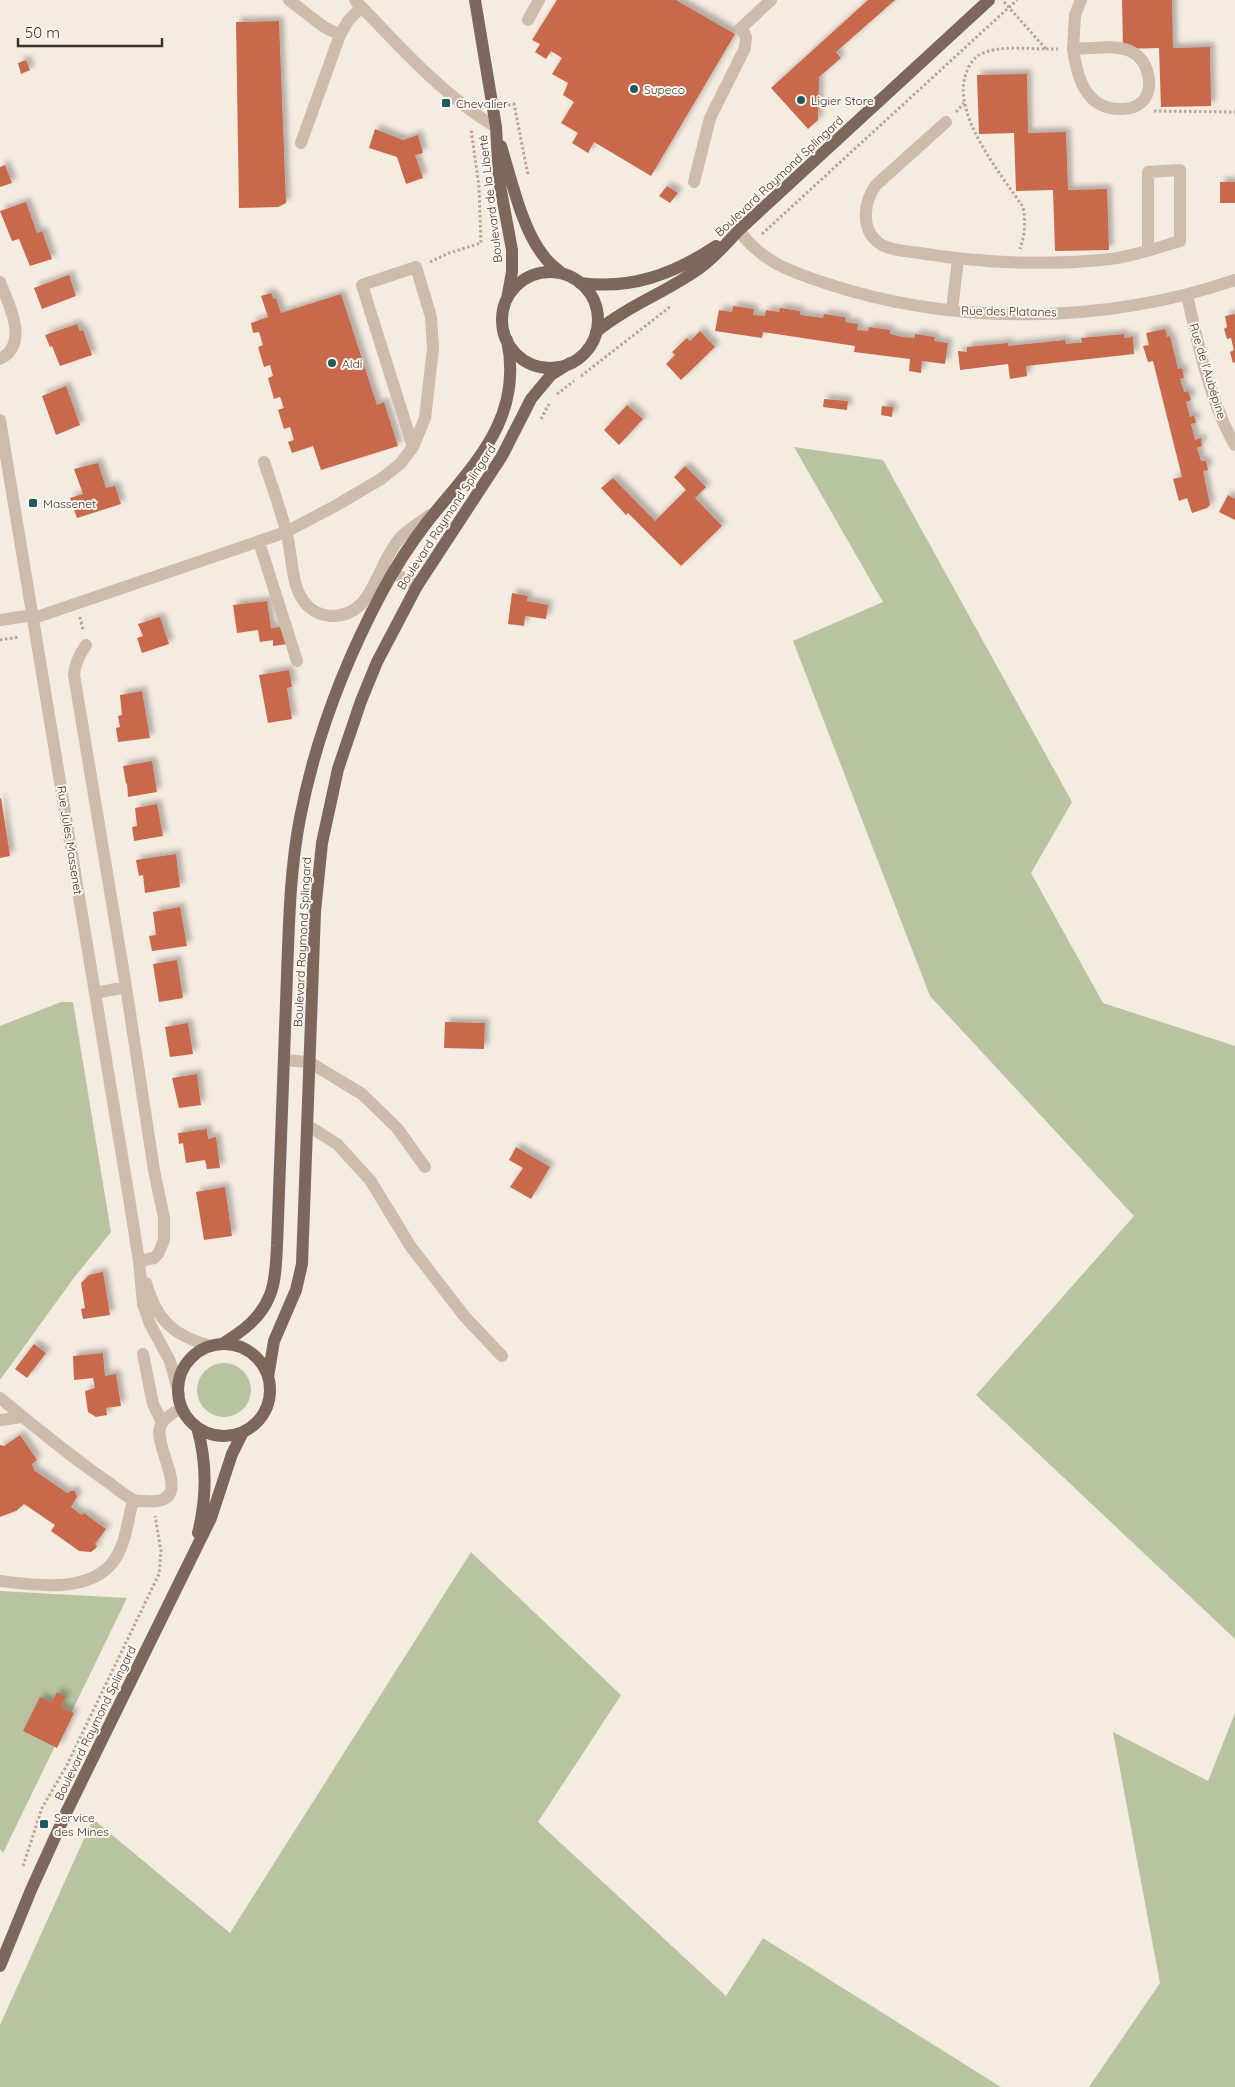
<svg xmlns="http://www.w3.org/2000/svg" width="1235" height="2087" viewBox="0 0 1235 2087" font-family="Quicksand,sans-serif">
  <defs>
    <filter id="shadow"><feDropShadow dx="4.5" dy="-4.5" stdDeviation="2.5" flood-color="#0004"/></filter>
  </defs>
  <rect width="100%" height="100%" fill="#f4ebe1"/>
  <path fill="#b8c4a0" d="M 794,447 L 883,460 L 1072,802 L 1031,873 L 1103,1003 L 1235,1046 L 1235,1639 L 976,1395 L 1134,1216 L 930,996 L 793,641 L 883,602 Z
    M 61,1002 L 73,1002 L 111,1232 L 73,1279 L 0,1380 L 0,1026 Z
    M197 1390a27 27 0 1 1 54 0a27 27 0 1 1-54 0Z
    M 471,1552 L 621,1695 L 538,1822 L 726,1996 L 763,1938 L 1001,2087 L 0,2087 L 0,2025 L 93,1819 L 230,1933 Z
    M 0,1591 L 127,1598 L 3,1853 L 0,1849 Z
    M 1235,1713 L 1235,2087 L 1089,2087 L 1160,1983 L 1113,1732 L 1208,1781 Z"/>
  <path fill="#c8694b" filter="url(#shadow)" d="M 557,0 L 676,0 L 735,34 L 651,176 L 594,142 L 588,153 L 572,143 L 578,133 L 561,123 L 574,102 L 563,95 L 568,83 L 552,74 L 562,58 L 551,51 L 546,59 L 535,52 L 540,44 L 532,40 Z
    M 868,0 L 895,0 L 836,52 L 841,58 L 819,77 L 818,120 L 808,129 L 771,88 Z
    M 1122,0 L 1172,0 L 1173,48 L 1210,47 L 1211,106 L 1161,107 L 1159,48 L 1123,49 Z
    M 279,21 L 286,203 L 278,207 L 239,208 L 236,22 Z
    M 26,60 L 30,70 L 21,74 L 18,63 Z
    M 1027,74 L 1028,133 L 1066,132 L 1068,190 L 1107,189 L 1109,250 L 1055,251 L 1053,190 L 1016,191 L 1014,133 L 979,134 L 977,75 Z
    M 375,129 L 403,140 L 418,135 L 423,153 L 415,155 L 423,178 L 406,184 L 397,157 L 369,148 Z
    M 5,165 L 12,183 L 0,187 L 0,167 Z
    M 1220,182 L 1235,182 L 1235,203 L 1220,203 Z
    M 667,186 L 678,193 L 670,203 L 659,196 Z
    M 26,202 L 37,233 L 42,231 L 52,259 L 30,266 L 19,239 L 12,241 L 0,211 Z
    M 69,275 L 76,296 L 42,309 L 34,288 Z
    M 271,293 L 274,299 L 276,298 L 281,313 L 341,294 L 377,405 L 384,402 L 398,446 L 321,470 L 313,446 L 292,453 L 288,442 L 294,440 L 290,427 L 284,429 L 278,410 L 284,408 L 280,397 L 274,399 L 268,378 L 273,376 L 270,365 L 264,367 L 258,347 L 263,345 L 259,332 L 253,333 L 251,323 L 268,317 L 261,296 Z
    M 733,306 L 754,309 L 753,315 L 765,316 L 766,310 L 779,312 L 780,308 L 800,311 L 800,315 L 823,318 L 824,314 L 836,316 L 845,317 L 845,322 L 858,324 L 857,330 L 868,331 L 869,327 L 890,330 L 890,334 L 903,337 L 915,338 L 915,334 L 935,337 L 934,341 L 948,343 L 945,364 L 922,361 L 921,373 L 909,371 L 910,359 L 854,352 L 855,346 L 763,332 L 762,338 L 715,331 L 719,310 L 732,312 Z
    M 1235,314 L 1235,362 L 1233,363 L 1230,352 L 1234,350 L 1231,338 L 1227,339 L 1224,329 L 1227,327 L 1225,316 Z
    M 77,324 L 80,331 L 83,330 L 92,355 L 60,366 L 52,346 L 50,347 L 45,335 Z
    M 1165,329 L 1167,337 L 1170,336 L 1178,369 L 1182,368 L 1184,378 L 1180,379 L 1184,392 L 1188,391 L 1191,400 L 1186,402 L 1190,417 L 1194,415 L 1196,423 L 1191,424 L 1195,440 L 1201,438 L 1202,446 L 1197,448 L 1201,461 L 1206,461 L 1208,470 L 1203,471 L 1210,505 L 1207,508 L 1192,513 L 1187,498 L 1179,501 L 1173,479 L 1182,477 L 1153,361 L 1148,362 L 1143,346 L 1149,345 L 1146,333 Z
    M 700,331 L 715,347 L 681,380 L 666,364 L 675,355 L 672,352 L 687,338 L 690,341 Z
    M 1124,334 L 1124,338 L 1133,337 L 1134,354 L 1026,366 L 1027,376 L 1010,379 L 1008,364 L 960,370 L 958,351 L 967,352 L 967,347 L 1008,343 L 1008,346 L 1065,340 L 1066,344 L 1075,343 L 1082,343 L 1081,338 Z
    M 66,386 L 80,425 L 56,435 L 42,396 Z
    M 824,399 L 848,401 L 847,410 L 823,407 Z
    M 627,405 L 643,419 L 619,445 L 604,430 Z
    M 882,406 L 893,407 L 892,417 L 881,415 Z
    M 98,463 L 106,488 L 115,486 L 121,504 L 77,518 L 70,498 L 83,494 L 74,469 Z
    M 685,466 L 706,487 L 695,498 L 722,526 L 681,566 L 628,513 L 626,515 L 601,488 L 613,478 L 655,521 L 686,490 L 674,477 Z
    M 1228,495 L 1235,499 L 1235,520 L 1219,512 Z
    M 512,593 L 528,596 L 527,601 L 548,605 L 546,619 L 525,616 L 524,626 L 508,624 Z
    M 267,601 L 271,628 L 282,627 L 287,644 L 273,646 L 273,640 L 260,642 L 258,630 L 237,633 L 233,605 Z
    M 160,617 L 169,644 L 142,653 L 137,638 L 143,636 L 138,624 Z
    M 289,670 L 292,687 L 287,688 L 292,719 L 268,723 L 259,675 Z
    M 142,691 L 150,738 L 118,742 L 116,728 L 120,727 L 118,716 L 122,715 L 120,695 Z
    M 152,761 L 157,792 L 128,797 L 127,783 L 126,784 L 123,766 Z
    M 1,798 L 10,856 L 0,858 L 0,799 Z
    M 157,804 L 163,836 L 134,841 L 132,827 L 137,826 L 135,808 Z
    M 176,854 L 180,887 L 145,893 L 143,875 L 139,876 L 136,860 Z
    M 180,907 L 187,946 L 152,951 L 149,936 L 156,935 L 153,912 Z
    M 177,960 L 183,998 L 159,1002 L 153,964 Z
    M 445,1022 L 485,1023 L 484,1049 L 444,1048 Z
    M 188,1023 L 193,1054 L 170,1057 L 165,1027 Z
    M 197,1074 L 201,1105 L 179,1108 L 172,1078 Z
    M 207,1129 L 208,1139 L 216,1137 L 220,1168 L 207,1169 L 205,1160 L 186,1163 L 183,1143 L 179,1144 L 178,1133 Z
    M 516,1147 L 550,1167 L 531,1199 L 510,1187 L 523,1168 L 509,1160 Z
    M 225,1187 L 232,1236 L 204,1240 L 196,1192 Z
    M 103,1272 L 110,1315 L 83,1319 L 81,1309 L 85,1308 L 81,1283 L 89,1275 Z
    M 34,1344 L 46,1353 L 27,1378 L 15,1369 Z
    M 103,1353 L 105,1376 L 116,1374 L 121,1406 L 106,1408 L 107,1415 L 96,1417 L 88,1412 L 85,1391 L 95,1388 L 93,1378 L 74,1380 L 73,1356 Z
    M 20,1435 L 37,1460 L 32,1464 L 34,1470 L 67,1493 L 71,1491 L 75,1491 L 77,1497 L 71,1507 L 82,1515 L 84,1513 L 106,1529 L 95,1544 L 97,1546 L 96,1548 L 91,1552 L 79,1551 L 51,1531 L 55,1525 L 24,1504 L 16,1511 L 0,1517 L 0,1445 L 4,1446 Z
    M 57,1692 L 66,1697 L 61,1707 L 74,1713 L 57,1748 L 23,1731 L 40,1697 L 52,1702 Z"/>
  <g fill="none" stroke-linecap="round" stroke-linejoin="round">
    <path stroke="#b9a596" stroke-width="3" stroke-dasharray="2.5 2.5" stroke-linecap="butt" d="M 1004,2 L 1046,49 C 1026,49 1000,45 981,54 C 974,57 970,64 967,71 C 949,112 1001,174 1023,207 C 1026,222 1025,234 1020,249
      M 1046,49 L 1058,49
      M 508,105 L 514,104 L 528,175
      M 1154,111 L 1235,112
      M 956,112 L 964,103
      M 762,234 L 1017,0
      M 430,262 L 449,253 L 481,243 L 479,187 L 471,129
      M 581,376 L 671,306
      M 557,394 L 574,381
      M 541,419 L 549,404
      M 80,617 L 83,630
      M 0,640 L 19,637
      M 23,1866 L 42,1808 L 67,1765 L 159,1574 L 161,1551 L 155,1516"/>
    <path stroke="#cdbbac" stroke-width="12" d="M 289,0 L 324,27 L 340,35
      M 355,0 C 396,43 444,97 496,127
      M 528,20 L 539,0
      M 1110,47 C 1117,48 1125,48 1132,52 C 1149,61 1155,88 1142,102 C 1136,108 1128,109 1120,109 C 1086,109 1077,78 1073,49 Z
      M 1073,49 L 1075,15 L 1081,0
      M 946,122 L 876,185 C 863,203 860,232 882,245 C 893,251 908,251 919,253 C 982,263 1047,266 1110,259 C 1134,256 1157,248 1180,241 L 1180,170 L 1148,172 L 1148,251
      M 301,143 L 340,35 L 348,21 L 361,7
      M 694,182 L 710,118 L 745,48 L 746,37 L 741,28 L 771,0
      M 739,230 C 761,262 792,272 828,284 C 956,326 1107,324 1235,280
      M 0,282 C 9,305 30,344 0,359
      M 1187,295 C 1197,341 1211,405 1235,445
      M 952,310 L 958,259
      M 0,420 L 129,1198 L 139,1261 L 143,1304 L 150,1324 L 170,1361 L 179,1394
      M 264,462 C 272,486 281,510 287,535 C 292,554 291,580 301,597 C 314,620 344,622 362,603 C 378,584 384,556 400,538 C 408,529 421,522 430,515
      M 259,542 L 297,661
      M 385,568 L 417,586
      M 34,618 L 286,532 L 337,505 L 381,479 L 400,464 L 413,447 L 425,418 L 433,349 L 431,317 L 416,267 L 362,285 L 413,447
      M 0,620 L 33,615
      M 86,645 C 79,655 75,663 74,675 L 126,987 L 154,1170 L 164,1218 L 164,1240 L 158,1254 L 154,1258 L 139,1261
      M 95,993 L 126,987
      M 284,1060 L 309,1062 L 362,1094 L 397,1128 L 425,1167
      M 307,1125 L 337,1144 L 370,1180 L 411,1247 L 465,1317 L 502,1356
      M 146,1283 C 157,1321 174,1336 211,1346
      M 143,1354 L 153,1404 L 162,1422
      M 0,1398 C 35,1427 71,1457 108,1482 C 116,1488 125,1496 134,1500 C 137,1501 142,1501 145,1501 C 199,1506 153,1449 160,1427 C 163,1418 174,1412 182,1408
      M 0,1420 L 22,1417
      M 0,1581 C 35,1585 88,1594 113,1562 C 126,1545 128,1519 133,1500"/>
    <path stroke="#7d675c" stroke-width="12" d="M 475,0 L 496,127 L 499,180 L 512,250 L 512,272 L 507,299
      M 501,146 C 511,178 522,229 543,255 C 548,263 556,268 563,274
      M502 320a48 48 0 1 1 96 0a48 48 0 1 1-96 0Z
      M 580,283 C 631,290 674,274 716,246
      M 596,332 C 627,306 667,292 700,268 C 715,257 727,243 739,230 L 989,0
      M 222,1344 C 243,1331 261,1318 270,1295 C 276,1280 276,1262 277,1246 C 278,1219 279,1192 280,1165 C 282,1102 285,1038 287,975 C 289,922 290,870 300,818 C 315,740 344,664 381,594 C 394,569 411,543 428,521 C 473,465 524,419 507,340
      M178 1390a46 46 0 1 1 92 0a46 46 0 1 1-92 0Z
      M 268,1377 L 274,1341 L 296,1290 L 302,1264 L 315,912 L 322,843 L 338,769 L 361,701 L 377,662 L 417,586 L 502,456 L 531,399 L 551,375 L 570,363
      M 197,1427 C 207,1462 207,1497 198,1533
      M 0,1966 L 31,1890 L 66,1813 L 211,1518 L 232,1454 L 243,1432"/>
  </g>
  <g fill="#1f5a5e" stroke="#fbf5ee" stroke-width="2">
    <circle cx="634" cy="89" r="5"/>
    <circle cx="801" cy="100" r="5"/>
    <rect x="441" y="98" width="10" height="10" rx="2.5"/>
    <circle cx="332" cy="363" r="5"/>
    <rect x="28" y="498" width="10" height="10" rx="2.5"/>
    <rect x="39" y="1819" width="10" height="10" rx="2.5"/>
  </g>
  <g text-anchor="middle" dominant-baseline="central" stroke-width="4" stroke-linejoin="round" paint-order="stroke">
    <g font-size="12" fill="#3b302b" stroke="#fbf5ee" text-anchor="start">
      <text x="644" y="89">Supeco</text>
      <text x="811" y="100">Ligier Store</text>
      <text x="456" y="103">Chevalier</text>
      <text x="342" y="363">Aldi</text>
      <text x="43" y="503">Massenet</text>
      <text x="54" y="1817">Service<tspan x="54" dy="14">des Mines</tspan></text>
    </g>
    <g font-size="12" fill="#3b302b" stroke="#fbf5ee">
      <text transform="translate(779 176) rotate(-43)">Boulevard Raymond Splingard</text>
      <text transform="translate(490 199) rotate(-97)">Boulevard de la Liberté</text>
      <text transform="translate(1009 311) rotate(1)">Rue des Platanes</text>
      <text transform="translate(1208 371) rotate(73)">Rue de l'Aubépine</text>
      <text transform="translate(446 517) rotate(-57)">Boulevard Raymond Splingard</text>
      <text transform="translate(70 840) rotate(81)">Rue Jules Massenet</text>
      <text transform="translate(302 942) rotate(-87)">Boulevard Raymond Splingard</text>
      <text transform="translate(95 1723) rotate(-64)">Boulevard Raymond Splingard</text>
    </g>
  </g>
  <path d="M18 38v8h144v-8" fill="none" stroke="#3b302b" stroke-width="2.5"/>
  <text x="25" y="38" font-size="15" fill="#3b302b" stroke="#fbf5ee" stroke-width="4" paint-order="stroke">50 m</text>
</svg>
